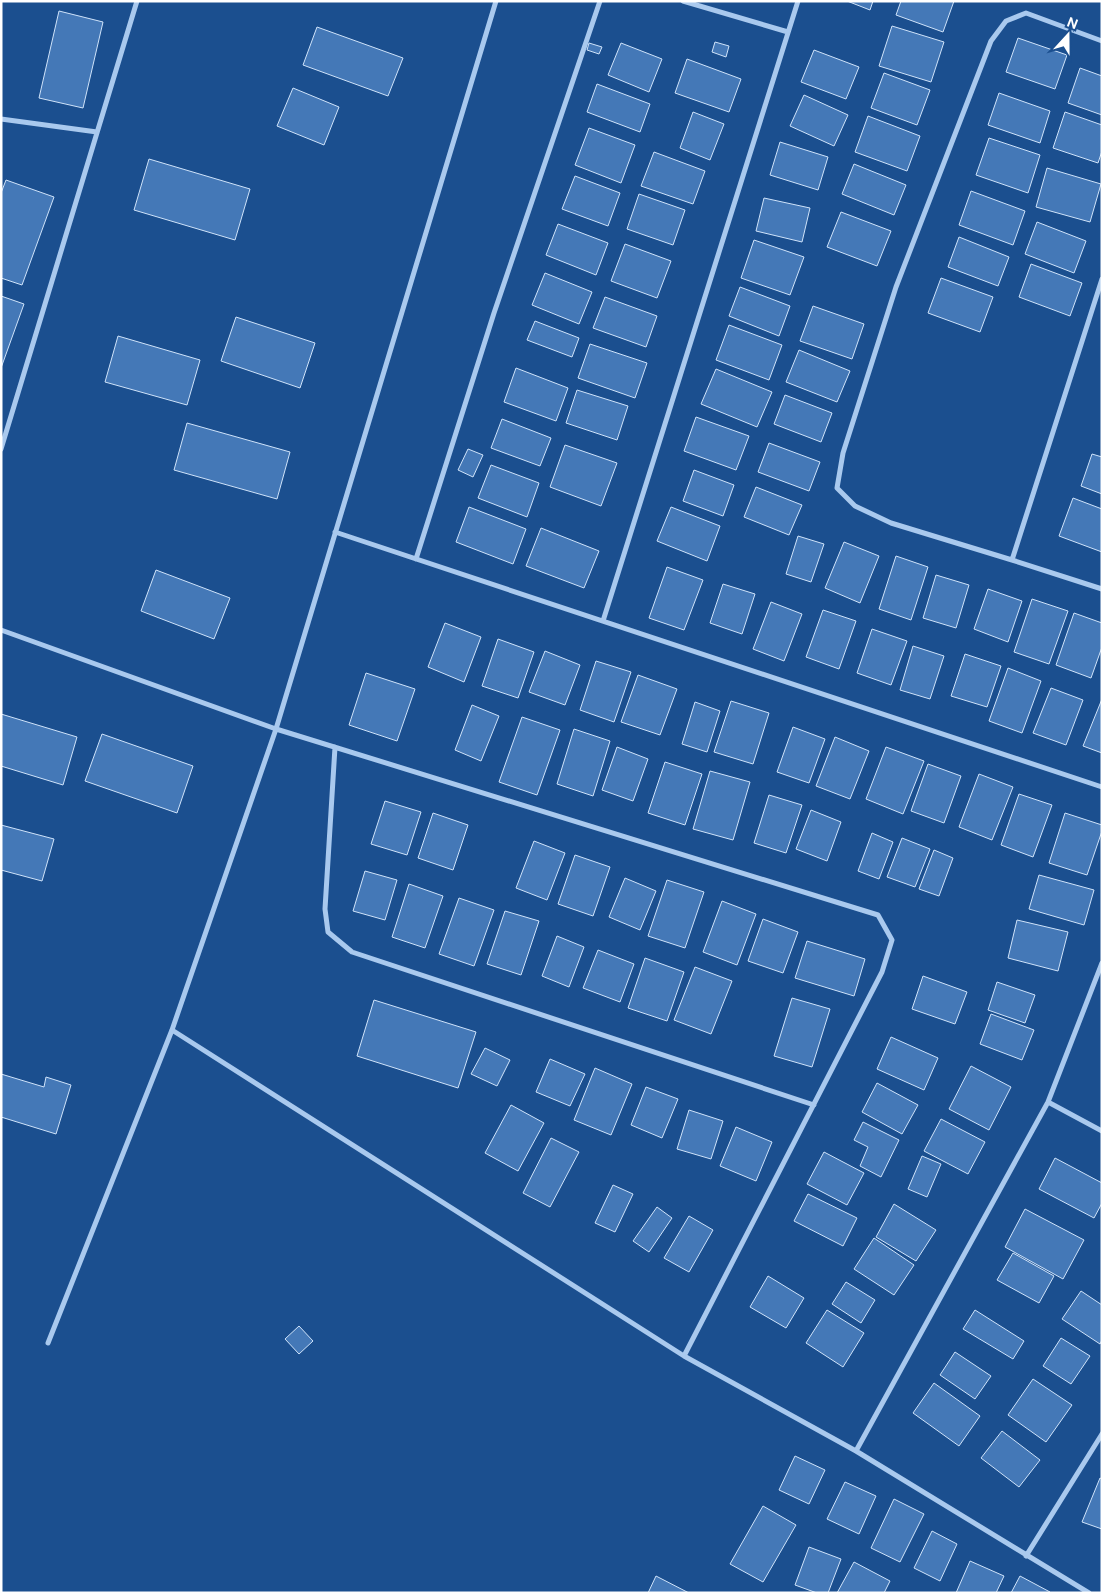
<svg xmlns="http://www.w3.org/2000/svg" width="1103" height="1594" viewBox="0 0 1103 1594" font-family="'DM Sans',sans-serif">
  <rect width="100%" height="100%" fill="#1b4f8f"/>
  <path fill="#4478b7" stroke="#cfe3fa" d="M 847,1 L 873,1 L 870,10 Z
    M 901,1 L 954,1 L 943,32 L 896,15 Z
    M 59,11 L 103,22 L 83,108 L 39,98 Z
    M 892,26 L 944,42 L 931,82 L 879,66 Z
    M 317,27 L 403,58 L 388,96 L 303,65 Z
    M 1018,38 L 1067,55 L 1055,89 L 1006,72 Z
    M 715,42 L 729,46 L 726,57 L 712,52 Z
    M 589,43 L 602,47 L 599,54 L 587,50 Z
    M 621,43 L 662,59 L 649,92 L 608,75 Z
    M 814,50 L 859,67 L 846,99 L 801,82 Z
    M 687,59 L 741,79 L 729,112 L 675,93 Z
    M 1080,68 L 1102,76 L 1102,115 L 1068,103 Z
    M 884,73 L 930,90 L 917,125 L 871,108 Z
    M 597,84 L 650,104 L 640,132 L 587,112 Z
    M 293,88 L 339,107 L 324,145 L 277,126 Z
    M 999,93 L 1050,111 L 1040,143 L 988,125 Z
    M 804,95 L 848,115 L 834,146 L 790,126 Z
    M 693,112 L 724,124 L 710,160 L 680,148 Z
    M 1065,112 L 1102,125 L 1102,151 L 1098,163 L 1053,148 Z
    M 868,116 L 920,136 L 907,171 L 855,152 Z
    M 589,128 L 635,145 L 621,183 L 575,165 Z
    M 989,138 L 1040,155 L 1028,193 L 976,175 Z
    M 780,142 L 828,157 L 818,190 L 770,175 Z
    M 654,152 L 705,171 L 693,204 L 641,186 Z
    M 149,159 L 250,189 L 235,240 L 134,210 Z
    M 854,164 L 906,185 L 894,215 L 842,194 Z
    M 1047,168 L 1101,184 L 1090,222 L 1036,207 Z
    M 575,176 L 620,193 L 608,226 L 562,209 Z
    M 6,180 L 54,197 L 22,285 L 1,278 L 1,193 Z
    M 971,191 L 1025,211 L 1013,245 L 959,225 Z
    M 639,194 L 685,210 L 673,245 L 627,229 Z
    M 764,198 L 810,208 L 802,242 L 756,231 Z
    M 841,212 L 891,231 L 877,266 L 827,247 Z
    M 1037,222 L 1086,241 L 1074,273 L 1025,254 Z
    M 558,224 L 608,243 L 596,275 L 546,255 Z
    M 959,237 L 1009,257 L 998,286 L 948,267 Z
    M 754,240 L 804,257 L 790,295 L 741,278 Z
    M 625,244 L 671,261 L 657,298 L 611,281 Z
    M 1031,264 L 1082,283 L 1070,316 L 1019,297 Z
    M 545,273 L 592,292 L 579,324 L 532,305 Z
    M 941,278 L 993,297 L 980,332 L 928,313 Z
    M 740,287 L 790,306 L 779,336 L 729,316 Z
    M 1,296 L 24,304 L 1,368 Z
    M 605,297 L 657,316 L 646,347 L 593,328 Z
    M 813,306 L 864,324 L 852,359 L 800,341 Z
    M 236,317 L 315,343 L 300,388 L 221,361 Z
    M 535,321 L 579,338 L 572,357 L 527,340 Z
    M 729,325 L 782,345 L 769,380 L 716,360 Z
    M 118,336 L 200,360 L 187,405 L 105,382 Z
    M 590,344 L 647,363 L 635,398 L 578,378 Z
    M 799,350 L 850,371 L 837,402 L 786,382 Z
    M 516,368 L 568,388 L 556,421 L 504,402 Z
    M 716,369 L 772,392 L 757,427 L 701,404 Z
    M 577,390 L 628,406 L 617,440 L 566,423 Z
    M 785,395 L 832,413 L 821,442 L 774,424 Z
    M 696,417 L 749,436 L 736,470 L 684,451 Z
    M 502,419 L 551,438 L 540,466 L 491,448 Z
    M 187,423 L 290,452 L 277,499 L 174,470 Z
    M 769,443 L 820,462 L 809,491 L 758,472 Z
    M 565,445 L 617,463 L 601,506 L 550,487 Z
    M 468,449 L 483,455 L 473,477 L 458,470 Z
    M 1092,454 L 1102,457 L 1102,494 L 1081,486 Z
    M 491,465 L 539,483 L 527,517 L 478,498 Z
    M 694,470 L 734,485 L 723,516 L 683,501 Z
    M 756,487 L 802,505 L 789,535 L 744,517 Z
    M 1073,498 L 1102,509 L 1102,552 L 1059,536 Z
    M 469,507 L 526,529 L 513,564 L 456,542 Z
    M 671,507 L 720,526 L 707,561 L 657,541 Z
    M 541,528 L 599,551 L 584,588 L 526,566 Z
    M 798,536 L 824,544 L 811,582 L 786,574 Z
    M 844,542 L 879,556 L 860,603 L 825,588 Z
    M 896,556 L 928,567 L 911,620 L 879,609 Z
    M 667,567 L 703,580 L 684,630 L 649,618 Z
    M 156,570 L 230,598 L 214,639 L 141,611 Z
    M 936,575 L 969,585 L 956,628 L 923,618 Z
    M 723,584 L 755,594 L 742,634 L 710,623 Z
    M 988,589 L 1022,601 L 1008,642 L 974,629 Z
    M 1032,599 L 1068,611 L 1049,664 L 1014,652 Z
    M 771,602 L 802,614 L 784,661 L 753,649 Z
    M 823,610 L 856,621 L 839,669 L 806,657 Z
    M 1074,613 L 1102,623 L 1102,647 L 1091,678 L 1056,665 Z
    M 445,623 L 481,637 L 464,682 L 428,667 Z
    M 872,629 L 907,641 L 891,685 L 857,673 Z
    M 498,639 L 534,652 L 518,698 L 482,686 Z
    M 913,646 L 944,656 L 930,699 L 900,690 Z
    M 545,651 L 580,665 L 565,705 L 529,692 Z
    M 965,654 L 1001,666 L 987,707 L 951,696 Z
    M 596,661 L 631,672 L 614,722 L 580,710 Z
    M 1008,668 L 1041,681 L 1022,733 L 989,721 Z
    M 366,673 L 415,689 L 397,741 L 349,725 Z
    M 638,675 L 677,689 L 660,735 L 621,722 Z
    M 1051,688 L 1083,700 L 1066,745 L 1033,733 Z
    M 1102,699 L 1102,753 L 1083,746 Z
    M 731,701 L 769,713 L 753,764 L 714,752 Z
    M 695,702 L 720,711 L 707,752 L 682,744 Z
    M 472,705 L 499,716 L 481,761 L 455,750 Z
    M 1,714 L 77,737 L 63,785 L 1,766 Z
    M 522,717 L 560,730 L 537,795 L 499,782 Z
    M 793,727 L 825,739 L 809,783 L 777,772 Z
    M 574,729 L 610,741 L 593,796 L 557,784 Z
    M 102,734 L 193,766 L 177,813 L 85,781 Z
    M 835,737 L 869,751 L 850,799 L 816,786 Z
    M 617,747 L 648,759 L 633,801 L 602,790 Z
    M 886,747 L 924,761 L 903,814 L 866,799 Z
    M 665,762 L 702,774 L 685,825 L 648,813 Z
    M 928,764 L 961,776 L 944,823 L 911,811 Z
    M 710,771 L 750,782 L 733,840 L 693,829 Z
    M 979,774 L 1013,787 L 992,840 L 959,827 Z
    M 1019,794 L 1052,805 L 1033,857 L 1001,845 Z
    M 769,795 L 802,805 L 786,853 L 754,843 Z
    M 385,801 L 421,812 L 407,855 L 371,844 Z
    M 811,810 L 841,822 L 827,861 L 796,849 Z
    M 433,813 L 468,825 L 453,870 L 418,858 Z
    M 1065,813 L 1102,825 L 1102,831 L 1087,875 L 1049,863 Z
    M 1,825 L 54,839 L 42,881 L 1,870 Z
    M 872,833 L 893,842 L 879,879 L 858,871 Z
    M 902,838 L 930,849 L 915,887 L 887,877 Z
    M 534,841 L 565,853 L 547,900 L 516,888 Z
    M 934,850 L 953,858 L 939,896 L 919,889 Z
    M 575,855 L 610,867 L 593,916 L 558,904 Z
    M 365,871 L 397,880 L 385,920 L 353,911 Z
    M 1039,875 L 1094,890 L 1084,925 L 1029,909 Z
    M 625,878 L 656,891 L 640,930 L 609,917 Z
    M 667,880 L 704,892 L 685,948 L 648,936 Z
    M 409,884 L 443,896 L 425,948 L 392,937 Z
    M 459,898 L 494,910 L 474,966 L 439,954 Z
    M 722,901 L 756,914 L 737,965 L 703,952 Z
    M 505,911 L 539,921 L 521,975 L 487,964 Z
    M 763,919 L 798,932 L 783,973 L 748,961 Z
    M 1017,920 L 1068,932 L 1058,971 L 1008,958 Z
    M 557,936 L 584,947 L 569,987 L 542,976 Z
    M 807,941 L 865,959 L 854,996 L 795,978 Z
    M 598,950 L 634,964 L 620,1002 L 583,988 Z
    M 645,958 L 684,972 L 667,1021 L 628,1008 Z
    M 695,967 L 732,981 L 711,1034 L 674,1020 Z
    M 923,976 L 967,992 L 955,1024 L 912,1009 Z
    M 997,982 L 1035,995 L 1025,1023 L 988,1010 Z
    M 792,998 L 830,1009 L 812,1067 L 774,1056 Z
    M 374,1000 L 476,1032 L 458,1088 L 357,1056 Z
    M 991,1014 L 1034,1030 L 1022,1060 L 980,1044 Z
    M 891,1037 L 938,1058 L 924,1090 L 877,1069 Z
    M 485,1048 L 510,1060 L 497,1086 L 471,1074 Z
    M 550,1059 L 585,1074 L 570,1106 L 536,1092 Z
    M 971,1066 L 1011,1087 L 989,1130 L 949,1109 Z
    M 595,1068 L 632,1084 L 611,1135 L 574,1120 Z
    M 1,1074 L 44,1087 L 46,1077 L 71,1085 L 56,1134 L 1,1117 Z
    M 877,1083 L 918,1105 L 902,1134 L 862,1112 Z
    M 646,1087 L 678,1099 L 662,1138 L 631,1125 Z
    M 511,1105 L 544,1123 L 518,1171 L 485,1153 Z
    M 689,1110 L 723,1121 L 711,1159 L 677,1149 Z
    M 941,1119 L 985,1142 L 968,1174 L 924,1151 Z
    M 863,1122 L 899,1140 L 881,1177 L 860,1166 L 868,1147 L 854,1140 Z
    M 736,1127 L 772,1142 L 756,1181 L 720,1166 Z
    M 551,1138 L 579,1152 L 550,1207 L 523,1193 Z
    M 824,1152 L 864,1173 L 847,1205 L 807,1184 Z
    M 922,1156 L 941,1164 L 927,1197 L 908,1189 Z
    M 1055,1158 L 1102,1183 L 1102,1203 L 1094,1218 L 1039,1189 Z
    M 613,1185 L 633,1194 L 615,1232 L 595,1223 Z
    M 808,1194 L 857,1218 L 843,1246 L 794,1221 Z
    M 894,1204 L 936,1230 L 916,1261 L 876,1237 Z
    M 657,1207 L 672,1218 L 649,1252 L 633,1241 Z
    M 1025,1209 L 1084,1240 L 1063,1279 L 1005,1247 Z
    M 689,1216 L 713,1230 L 689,1272 L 664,1258 Z
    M 874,1238 L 914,1265 L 894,1295 L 854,1269 Z
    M 1013,1253 L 1054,1276 L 1039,1303 L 997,1280 Z
    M 768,1276 L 804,1298 L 786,1328 L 750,1307 Z
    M 846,1282 L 875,1300 L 861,1323 L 832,1304 Z
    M 1081,1291 L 1102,1305 L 1102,1340 L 1100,1344 L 1062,1319 Z
    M 827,1310 L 864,1333 L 843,1367 L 806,1343 Z
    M 975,1310 L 1024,1341 L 1013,1359 L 963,1329 Z
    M 299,1326 L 313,1341 L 299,1354 L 285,1339 Z
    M 1061,1338 L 1090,1356 L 1071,1384 L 1043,1366 Z
    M 955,1352 L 991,1376 L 975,1399 L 940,1375 Z
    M 1033,1379 L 1072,1405 L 1046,1442 L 1008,1415 Z
    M 934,1383 L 980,1416 L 959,1446 L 913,1413 Z
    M 1002,1431 L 1040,1460 L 1019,1487 L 981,1458 Z
    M 795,1456 L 825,1470 L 809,1504 L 779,1490 Z
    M 1100,1478 L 1102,1479 L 1102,1529 L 1082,1522 Z
    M 845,1482 L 876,1496 L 859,1534 L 827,1519 Z
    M 894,1499 L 924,1514 L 900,1562 L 871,1548 Z
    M 763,1506 L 796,1525 L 763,1582 L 730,1564 Z
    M 932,1531 L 957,1544 L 940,1581 L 914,1568 Z
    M 809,1547 L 841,1559 L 828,1593 L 817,1593 L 795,1585 Z
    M 970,1561 L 1004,1576 L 996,1593 L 956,1593 Z
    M 854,1562 L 890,1581 L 884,1593 L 837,1593 Z
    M 656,1576 L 689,1593 L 648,1593 Z
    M 1020,1576 L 1050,1592 L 1050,1593 L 1011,1593 Z"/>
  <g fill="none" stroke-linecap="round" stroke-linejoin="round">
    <path stroke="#a9c9ee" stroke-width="5" d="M 683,1 L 788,32
      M 1102,41 L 1026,13 L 1006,21 L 991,41 L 896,287 L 843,453 L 837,488 L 855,506 L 891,523 L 1012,560 L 1102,589
      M 1,119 L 97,132
      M 1,449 L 137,1
      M 335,532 L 1102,787
      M 416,559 L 494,313 L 600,1
      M 1012,560 L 1102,279
      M 603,621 L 798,1
      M 1,630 L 276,729 L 878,915 L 892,940 L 882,972 L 684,1356
      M 335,747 L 325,909 L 328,932 L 352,952 L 814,1105
      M 172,1030 L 684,1356 L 856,1451 L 1089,1593
      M 1048,1102 L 1102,1131
      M 48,1343 L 172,1030 L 276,729 L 496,1
      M 856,1451 L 1048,1102 L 1102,963
      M 1026,1556 L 1102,1434"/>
  </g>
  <rect width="1103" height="1594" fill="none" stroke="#ffffff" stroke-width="5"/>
  <g transform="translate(1068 35) rotate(21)" stroke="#1b4f8f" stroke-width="4" paint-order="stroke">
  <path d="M0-4L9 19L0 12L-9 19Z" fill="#ffffff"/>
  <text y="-8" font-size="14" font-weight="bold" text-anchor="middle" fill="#ffffff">N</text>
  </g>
</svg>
